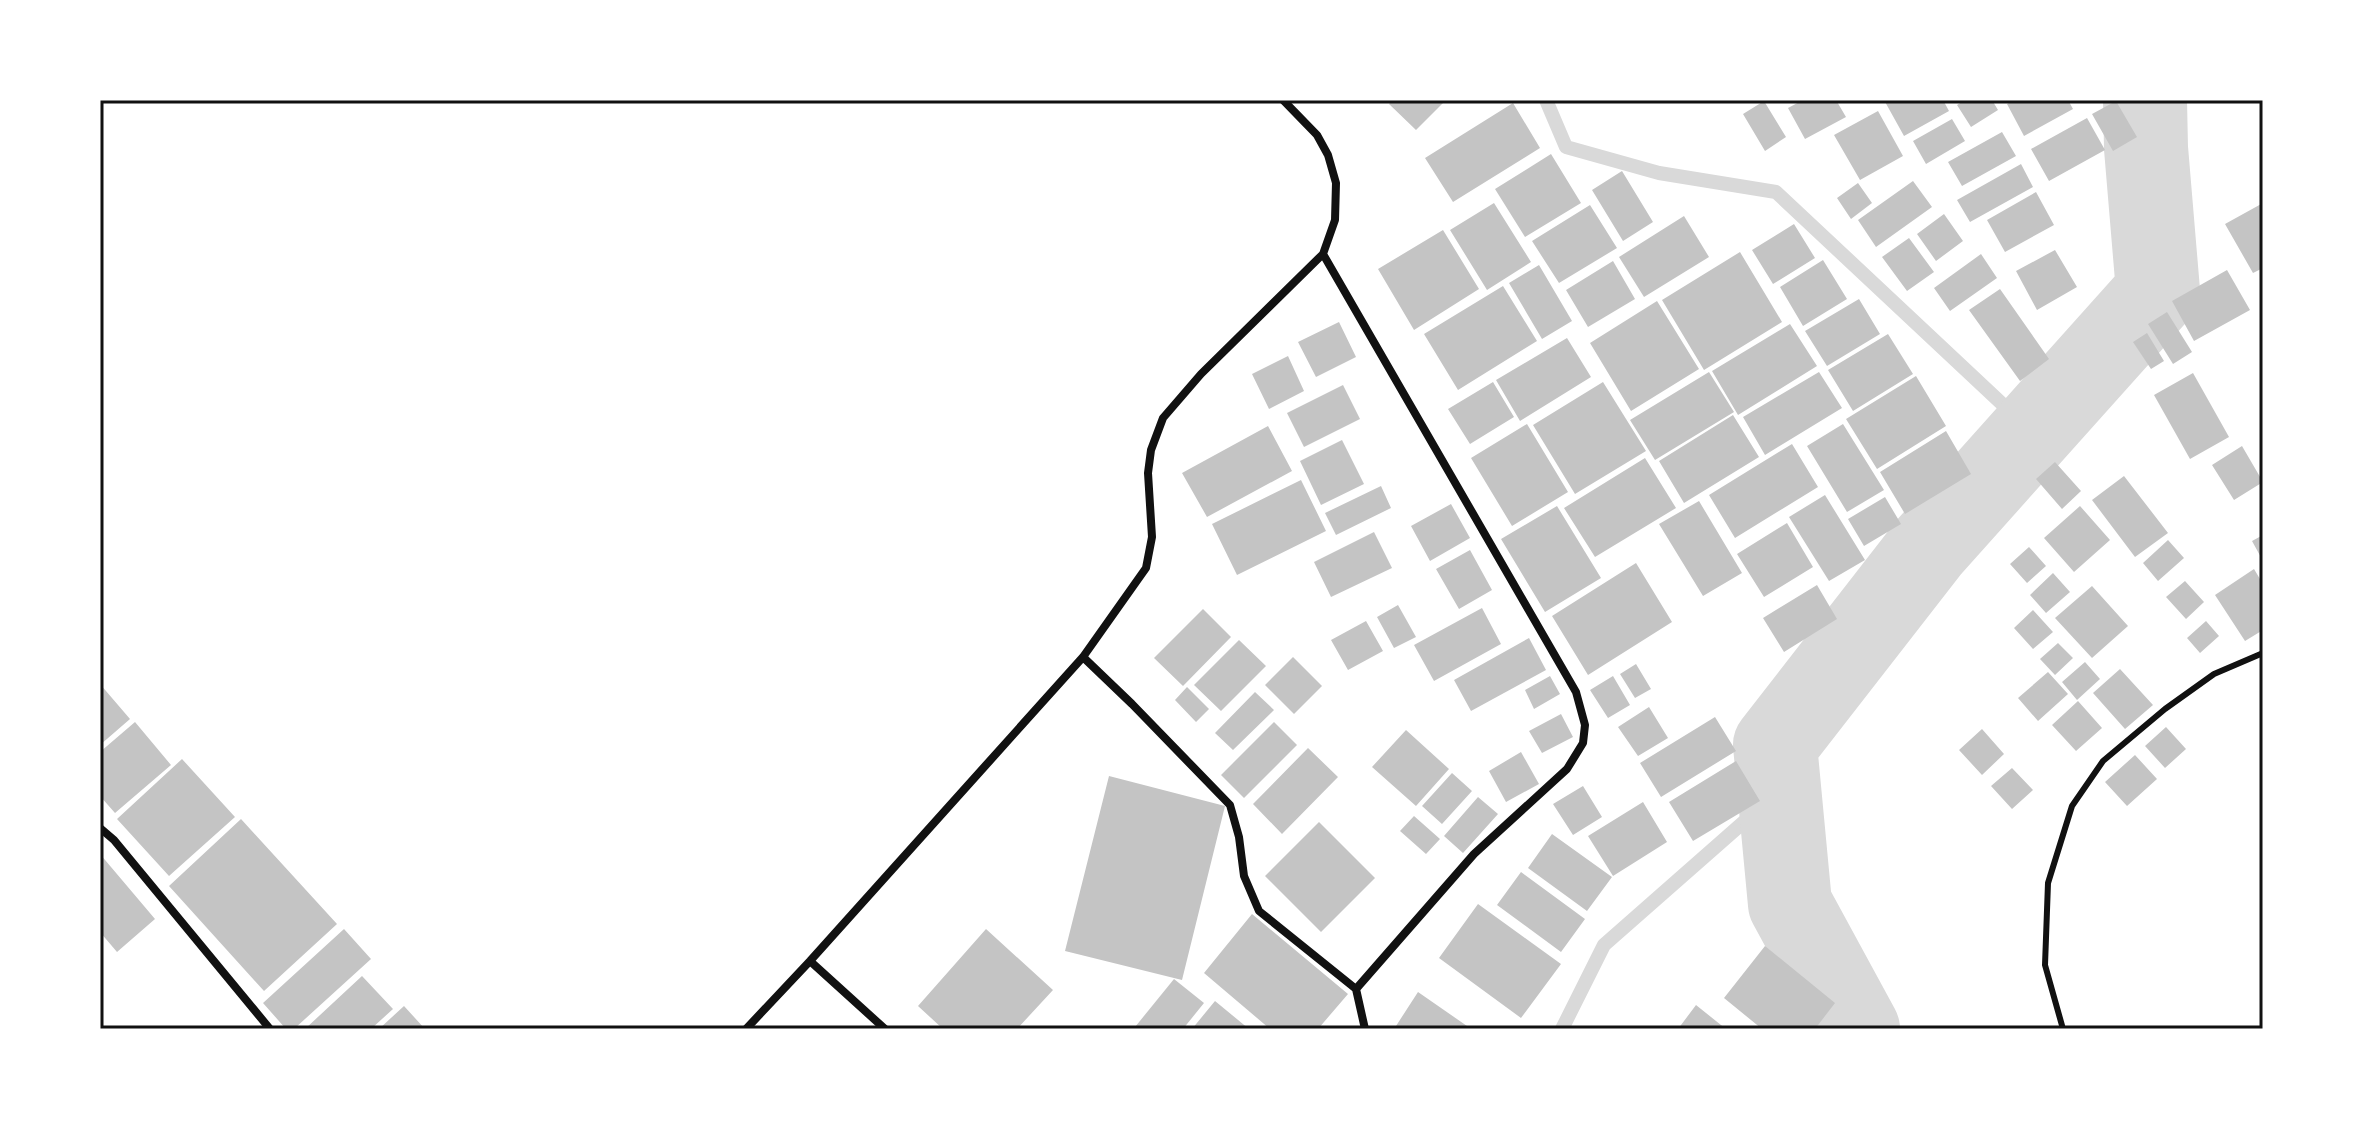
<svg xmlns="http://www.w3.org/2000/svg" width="2363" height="1129" viewBox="0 0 2363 1129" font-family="'Fira Sans',sans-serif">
  <rect width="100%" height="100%" fill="#fff"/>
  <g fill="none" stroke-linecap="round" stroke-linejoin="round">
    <path stroke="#d9d9d9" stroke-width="14" d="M 1546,100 L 1566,147 L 1659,173 L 1776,192 L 2032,432
      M 1562,1029 L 1604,945 L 1779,791"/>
    <path stroke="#d9d9d9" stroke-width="84" d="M 1858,1029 L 1790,904 L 1775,745 L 1929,547 L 2158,291 L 2146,148 L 2145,100"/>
  </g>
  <path fill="#c4c4c4" d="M 1393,100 L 1446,100 L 1416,130 L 1389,104 Z
    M 1803,100 L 1836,100 L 1846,117 L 1805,139 L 1788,108 Z
    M 1884,100 L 1943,100 L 1949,111 L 1904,136 Z
    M 1965,100 L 1992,100 L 1998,110 L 1971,127 L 1957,105 Z
    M 2015,100 L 2068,100 L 2073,109 L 2024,136 L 2007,104 Z
    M 1764,101 L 1786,137 L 1765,151 L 1743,114 Z
    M 2116,101 L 2137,137 L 2113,151 L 2092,114 Z
    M 1513,103 L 1540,148 L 1453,202 L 1425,158 Z
    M 1878,111 L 1903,156 L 1860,180 L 1834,135 Z
    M 2087,118 L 2105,150 L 2049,181 L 2031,149 Z
    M 1952,119 L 1965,141 L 1926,164 L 1913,141 Z
    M 2002,132 L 2016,156 L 1962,186 L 1948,162 Z
    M 1551,154 L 1581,203 L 1525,237 L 1495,189 Z
    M 2021,164 L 2033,187 L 1970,222 L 1957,200 Z
    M 1622,171 L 1653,222 L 1623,241 L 1592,190 Z
    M 1913,181 L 1932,207 L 1876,247 L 1858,220 Z
    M 1858,183 L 1872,203 L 1851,219 L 1837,198 Z
    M 2036,192 L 2054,225 L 2005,252 L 1987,220 Z
    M 1494,203 L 1531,262 L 1487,290 L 1450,230 Z
    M 2263,203 L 2263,268 L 2253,273 L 2225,224 Z
    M 1590,205 L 1617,248 L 1559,283 L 1532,241 Z
    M 1944,214 L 1963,241 L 1936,261 L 1917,234 Z
    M 1684,216 L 1709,257 L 1644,297 L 1619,257 Z
    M 1794,224 L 1815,258 L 1773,284 L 1752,250 Z
    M 1443,230 L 1479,289 L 1414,330 L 1378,269 Z
    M 1909,238 L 1934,272 L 1907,291 L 1882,257 Z
    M 2055,250 L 2077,287 L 2037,310 L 2016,271 Z
    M 1740,252 L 1782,322 L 1704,370 L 1662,300 Z
    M 1981,254 L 1997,278 L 1950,311 L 1934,288 Z
    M 1823,260 L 1847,299 L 1803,326 L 1780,287 Z
    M 1613,261 L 1635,299 L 1588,327 L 1566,290 Z
    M 1539,265 L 1572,321 L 1542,339 L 1509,283 Z
    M 2227,270 L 2250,310 L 2194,341 L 2172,301 Z
    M 1503,286 L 1537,341 L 1458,390 L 1424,334 Z
    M 2000,289 L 2049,359 L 2020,381 L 1969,310 Z
    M 1859,299 L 1880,334 L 1827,366 L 1805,331 Z
    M 1657,301 L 1699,369 L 1631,411 L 1590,343 Z
    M 2167,312 L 2192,352 L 2173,364 L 2148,324 Z
    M 1339,322 L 1356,357 L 1316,377 L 1298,342 Z
    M 1790,324 L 1817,366 L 1738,415 L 1712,371 Z
    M 2147,333 L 2164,361 L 2151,369 L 2133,342 Z
    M 1888,334 L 1913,374 L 1853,411 L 1828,370 Z
    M 1567,338 L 1591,377 L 1520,421 L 1496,380 Z
    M 1288,356 L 1304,391 L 1269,409 L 1252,374 Z
    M 1709,372 L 1734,412 L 1655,460 L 1630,420 Z
    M 1819,372 L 1842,408 L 1765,455 L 1743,417 Z
    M 2193,373 L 2229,437 L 2190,459 L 2154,395 Z
    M 1916,376 L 1946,426 L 1877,469 L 1846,419 Z
    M 1493,382 L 1514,417 L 1470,444 L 1448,409 Z
    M 1603,382 L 1646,451 L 1575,494 L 1533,425 Z
    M 1343,385 L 1360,419 L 1304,447 L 1287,413 Z
    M 1733,415 L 1759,457 L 1684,503 L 1659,461 Z
    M 1527,424 L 1568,492 L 1512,526 L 1471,458 Z
    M 1843,424 L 1884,490 L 1847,512 L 1807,446 Z
    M 1268,426 L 1292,471 L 1207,517 L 1182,473 Z
    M 1946,431 L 1971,474 L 1905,514 L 1880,472 Z
    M 1342,440 L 1364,484 L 1321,505 L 1300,461 Z
    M 1792,444 L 1818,487 L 1735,538 L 1709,495 Z
    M 2242,446 L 2263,482 L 2234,500 L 2212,465 Z
    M 1645,458 L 1676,508 L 1595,557 L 1564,508 Z
    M 2055,462 L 2081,491 L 2062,509 L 2036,479 Z
    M 2124,476 L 2168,533 L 2135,557 L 2092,500 Z
    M 1301,480 L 1326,531 L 1237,575 L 1212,524 Z
    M 1381,486 L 1391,508 L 1336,535 L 1325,513 Z
    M 1825,495 L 1865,560 L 1829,581 L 1789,517 Z
    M 1885,497 L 1901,524 L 1864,546 L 1848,519 Z
    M 1699,501 L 1742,573 L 1703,596 L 1659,524 Z
    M 1451,504 L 1470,538 L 1430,561 L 1411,526 Z
    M 1557,506 L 1601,578 L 1545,612 L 1501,539 Z
    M 2080,506 L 2110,540 L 2074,572 L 2044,538 Z
    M 1787,523 L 1813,567 L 1764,597 L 1737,554 Z
    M 1374,532 L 1392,568 L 1331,597 L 1314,562 Z
    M 2263,535 L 2263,561 L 2252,541 Z
    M 2168,540 L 2184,558 L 2158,581 L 2143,563 Z
    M 2029,547 L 2046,566 L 2027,583 L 2010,564 Z
    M 1470,550 L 1492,590 L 1459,609 L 1436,569 Z
    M 1636,563 L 1672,622 L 1588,675 L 1552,616 Z
    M 2254,569 L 2263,584 L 2263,630 L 2245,641 L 2215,595 Z
    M 2053,573 L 2070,592 L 2046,613 L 2030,595 Z
    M 2185,581 L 2204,602 L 2186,619 L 2166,597 Z
    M 1817,585 L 1837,619 L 1784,652 L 1763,618 Z
    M 2092,586 L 2128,626 L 2092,658 L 2055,618 Z
    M 1398,605 L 1416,637 L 1394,648 L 1377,617 Z
    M 1482,608 L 1501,644 L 1434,681 L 1414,645 Z
    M 1203,609 L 1231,637 L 1183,686 L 1154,658 Z
    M 2033,610 L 2053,632 L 2033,649 L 2014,628 Z
    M 1366,621 L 1383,651 L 1348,670 L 1331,640 Z
    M 2206,621 L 2219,636 L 2200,653 L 2187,638 Z
    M 1529,638 L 1546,670 L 1471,711 L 1454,680 Z
    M 1239,640 L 1266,666 L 1221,711 L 1194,685 Z
    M 2058,643 L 2073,658 L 2055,675 L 2040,659 Z
    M 1293,657 L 1322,686 L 1294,714 L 1265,685 Z
    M 2085,662 L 2100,679 L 2077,700 L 2062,682 Z
    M 1636,664 L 1651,689 L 1635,698 L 1620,674 Z
    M 2120,669 L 2153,705 L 2125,729 L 2093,693 Z
    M 2048,672 L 2068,694 L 2038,721 L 2018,698 Z
    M 1550,676 L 1560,694 L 1534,709 L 1525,690 Z
    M 1613,676 L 1630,705 L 1608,718 L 1590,690 Z
    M 100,684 L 130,719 L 100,745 Z
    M 1187,687 L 1209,709 L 1196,722 L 1175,700 Z
    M 1255,692 L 1274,710 L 1233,750 L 1215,733 Z
    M 2078,701 L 2102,728 L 2076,751 L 2052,725 Z
    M 1649,707 L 1668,738 L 1638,756 L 1618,727 Z
    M 1561,714 L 1573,737 L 1542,753 L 1529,731 Z
    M 1715,717 L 1736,751 L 1661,797 L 1640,763 Z
    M 135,722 L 171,765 L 115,813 L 100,796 L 100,752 Z
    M 1274,722 L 1297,745 L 1244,798 L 1221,775 Z
    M 2166,727 L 2186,749 L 2165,768 L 2145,746 Z
    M 1982,729 L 2004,754 L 1982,775 L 1959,750 Z
    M 1406,730 L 1449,769 L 1416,806 L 1372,767 Z
    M 1308,748 L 1338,777 L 1282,834 L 1253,804 Z
    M 1521,752 L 1539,784 L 1506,802 L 1489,771 Z
    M 2135,755 L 2157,779 L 2127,806 L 2105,782 Z
    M 182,759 L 235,817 L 169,876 L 117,819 Z
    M 1736,761 L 1760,801 L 1693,841 L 1669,802 Z
    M 2012,768 L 2033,790 L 2012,809 L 1991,786 Z
    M 1452,773 L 1472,791 L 1442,824 L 1422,806 Z
    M 1109,776 L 1225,806 L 1182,980 L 1065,951 Z
    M 1583,786 L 1602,817 L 1573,835 L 1553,804 Z
    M 1478,797 L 1498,814 L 1463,853 L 1444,836 Z
    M 1643,802 L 1667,842 L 1613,876 L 1588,836 Z
    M 1414,816 L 1440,839 L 1426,854 L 1400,831 Z
    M 241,819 L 337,924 L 264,991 L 169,886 Z
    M 1319,822 L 1375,878 L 1321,932 L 1265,876 Z
    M 1552,834 L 1612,877 L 1587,911 L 1528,868 Z
    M 100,854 L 155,919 L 117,952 L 100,932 Z
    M 1521,872 L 1585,919 L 1561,952 L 1497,905 Z
    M 1478,904 L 1561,964 L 1521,1018 L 1439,958 Z
    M 1252,914 L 1348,994 L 1318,1029 L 1270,1029 L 1204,973 Z
    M 344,929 L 371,959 L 294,1029 L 286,1029 L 263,1003 Z
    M 986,929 L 1053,990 L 1017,1029 L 943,1029 L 918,1006 Z
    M 1765,946 L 1835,1003 L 1815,1029 L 1762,1029 L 1724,998 Z
    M 362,976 L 393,1009 L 371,1029 L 305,1029 Z
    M 1174,979 L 1204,1003 L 1183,1029 L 1138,1029 L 1135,1027 Z
    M 1418,992 L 1467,1026 L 1465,1029 L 1401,1029 L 1396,1026 Z
    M 1215,1001 L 1249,1029 L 1192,1029 Z
    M 1696,1005 L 1726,1029 L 1678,1029 Z
    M 404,1006 L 425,1029 L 379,1029 Z"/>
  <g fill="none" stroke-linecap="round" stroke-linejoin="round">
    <path stroke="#111" stroke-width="6" d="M 2063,1029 L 2045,965 L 2048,883 L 2072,806 L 2103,761 L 2165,709 L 2214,674 L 2263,653"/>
    <path stroke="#111" stroke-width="8" d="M 1323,254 L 1576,692 L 1585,725 L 1583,743 L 1567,769 L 1474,854 L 1356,989
      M 1083,657 L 1132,704 L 1230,805 L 1239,837 L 1244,876 L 1259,911 L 1356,989 L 1365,1029
      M 100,828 L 114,840 L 270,1029
      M 810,961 L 885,1029
      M 746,1029 L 810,961 L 1083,657 L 1146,568 L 1152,537 L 1148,473 L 1151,450 L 1163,418 L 1201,374 L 1323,254 L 1335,220 L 1336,183 L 1328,155 L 1317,135 L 1283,100"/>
  </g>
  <rect width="2363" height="1129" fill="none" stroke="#ffffff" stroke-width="204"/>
  <rect x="102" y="102" width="2159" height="925" fill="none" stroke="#111" stroke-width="3"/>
</svg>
